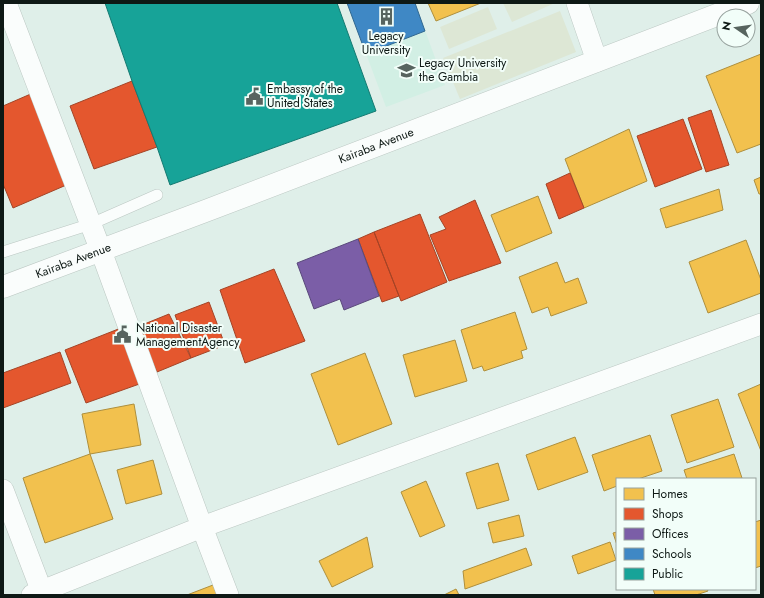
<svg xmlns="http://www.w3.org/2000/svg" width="764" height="598" viewBox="0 0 764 598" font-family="Jost,sans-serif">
  <rect width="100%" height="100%" fill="#dfefe9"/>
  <path fill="#d2efe4" d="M 347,3 L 415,3 L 445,85 L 386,107 Z"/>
  <path fill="#dde7d5" d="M 503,3 L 555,3 L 512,22 Z
    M 488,7 L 497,29 L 449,49 L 440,27 Z
    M 560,11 L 576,52 L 460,99 L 443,58 Z"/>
  <path fill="#f2c14e" stroke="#ae8f3d" d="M 428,3 L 481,3 L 436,21 Z
    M 761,54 L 761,144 L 737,153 L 706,76 Z
    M 629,129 L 647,181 L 584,208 L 565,159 Z
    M 761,177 L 761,194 L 759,194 L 754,180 Z
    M 719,189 L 723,210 L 666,228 L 660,209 Z
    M 538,196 L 552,233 L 506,252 L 491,215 Z
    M 746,240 L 761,280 L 761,293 L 708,313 L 689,262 Z
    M 557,262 L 565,283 L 578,278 L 587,303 L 551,316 L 548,307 L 532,313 L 519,277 Z
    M 515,312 L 527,349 L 521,351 L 523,358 L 484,371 L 482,366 L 473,369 L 461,330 Z
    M 455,340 L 467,381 L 415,397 L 403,355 Z
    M 365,353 L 392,424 L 338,445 L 311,374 Z
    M 761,384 L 761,451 L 738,394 Z
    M 718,399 L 734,447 L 687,463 L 671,415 Z
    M 134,404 L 141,445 L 90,454 L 82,414 Z
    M 650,435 L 662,471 L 638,479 L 617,479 L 617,486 L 604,491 L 592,455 Z
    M 575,437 L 588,472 L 538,490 L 526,455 Z
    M 90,454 L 113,519 L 45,543 L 23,478 Z
    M 734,454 L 742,478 L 738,479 L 687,479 L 684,470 Z
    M 153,460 L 162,494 L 126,504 L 117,470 Z
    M 498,463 L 509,500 L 477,509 L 466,473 Z
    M 426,481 L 445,526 L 420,537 L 401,492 Z
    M 519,515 L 524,536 L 493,543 L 488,523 Z
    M 761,520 L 761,566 L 755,568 L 755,522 Z
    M 617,532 L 617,545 L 613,533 Z
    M 367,537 L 373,567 L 332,587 L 319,561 Z
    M 610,542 L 616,560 L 578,574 L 572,556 Z
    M 526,548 L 532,565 L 465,589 L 463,571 Z
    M 213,585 L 217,595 L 187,595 Z
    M 456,589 L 459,595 L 444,595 Z
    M 653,589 L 707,589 L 708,591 L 696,595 L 655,595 Z"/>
  <path fill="#e4572e" stroke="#a44426" d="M 132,81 L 157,147 L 94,169 L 70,106 Z
    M 33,93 L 71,183 L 13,208 L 3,184 L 3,106 Z
    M 711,110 L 729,165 L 706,172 L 688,118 Z
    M 683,119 L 702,169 L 655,187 L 637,136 Z
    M 570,173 L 584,208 L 559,219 L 546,184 Z
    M 475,200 L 501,263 L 449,281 L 430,235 L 446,229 L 439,217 Z
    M 420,214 L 447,282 L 401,301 L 374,232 Z
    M 374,232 L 399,296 L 382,302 L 358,239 Z
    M 274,269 L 305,341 L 245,363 L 220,290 Z
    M 209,302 L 225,345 L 191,358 L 175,315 Z
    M 169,314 L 191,358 L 157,372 L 137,327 Z
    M 126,326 L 145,382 L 86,403 L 65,350 Z
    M 60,352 L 71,383 L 3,408 L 3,373 Z"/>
  <path fill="#7b5ea7" stroke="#5a497b" d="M 358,239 L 379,296 L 344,310 L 340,299 L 314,309 L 297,263 Z"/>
  <path fill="#3f88c5" stroke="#306790" d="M 347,3 L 415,3 L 425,31 L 366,54 Z"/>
  <path fill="#17a398" stroke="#147a71" d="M 105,3 L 337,3 L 376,111 L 170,185 L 157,147 L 132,81 Z"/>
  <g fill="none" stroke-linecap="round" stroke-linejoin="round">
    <defs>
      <path id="lane" d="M 3,252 L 91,224 L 157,195"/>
      <path id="street" d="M 6,3 L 101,251 L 202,527 L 228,595
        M 577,3 L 597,61
        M 3,490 L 42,592
        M 32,595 L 202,527 L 761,324"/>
      <g id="secondary">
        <path id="s1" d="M 3,287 L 208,210 L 748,3"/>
      </g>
    </defs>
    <use href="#lane" stroke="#bbc7c2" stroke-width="12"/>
    <use href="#street" stroke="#bbc7c2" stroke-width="22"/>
    <use href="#secondary" stroke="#bbc7c2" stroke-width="23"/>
    <use href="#lane" stroke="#fafdfc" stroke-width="11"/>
    <use href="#street" stroke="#fafdfc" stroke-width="21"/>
    <use href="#secondary" stroke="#fafdfc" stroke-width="22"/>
  </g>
  <defs>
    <symbol id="building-bare" viewBox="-9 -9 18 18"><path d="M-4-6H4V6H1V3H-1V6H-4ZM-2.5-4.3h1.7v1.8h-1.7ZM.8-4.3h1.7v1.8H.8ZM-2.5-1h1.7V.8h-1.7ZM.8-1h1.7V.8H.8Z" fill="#57645f" stroke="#f2fef9" stroke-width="2.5" paint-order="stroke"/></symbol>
    <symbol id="university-bare" viewBox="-9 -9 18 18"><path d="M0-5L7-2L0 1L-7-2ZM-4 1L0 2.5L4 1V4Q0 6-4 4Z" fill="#57645f" stroke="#f2fef9" stroke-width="2.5" paint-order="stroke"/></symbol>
    <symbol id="civic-bare" viewBox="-9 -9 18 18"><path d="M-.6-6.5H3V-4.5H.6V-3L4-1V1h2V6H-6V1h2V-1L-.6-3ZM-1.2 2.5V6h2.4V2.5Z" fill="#57645f" stroke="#f2fef9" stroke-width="2.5" paint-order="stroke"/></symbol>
  </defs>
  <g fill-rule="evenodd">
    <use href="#building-bare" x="374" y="4" width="25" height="25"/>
    <use href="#university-bare" x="394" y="58" width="25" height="25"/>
    <use href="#civic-bare" x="242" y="84" width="25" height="25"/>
    <use href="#civic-bare" x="110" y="322" width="25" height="25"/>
  </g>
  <g text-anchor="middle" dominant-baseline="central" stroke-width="4" stroke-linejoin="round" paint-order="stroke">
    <g font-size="12" fill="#0e1915" stroke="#f2fef9" text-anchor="start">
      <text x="386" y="36" text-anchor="middle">Legacy<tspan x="386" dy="14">University</tspan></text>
      <text x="419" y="63">Legacy University<tspan x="419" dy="14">the Gambia</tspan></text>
      <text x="267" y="89">Embassy of the<tspan x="267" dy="14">United States</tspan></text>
      <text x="136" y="328">National Disaster<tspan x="136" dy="14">ManagementAgency</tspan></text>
    </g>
    <g font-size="12" fill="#0e1915" stroke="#f2fef9">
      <text stroke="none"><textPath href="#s1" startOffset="399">Kairaba Avenue</textPath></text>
      <text stroke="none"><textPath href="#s1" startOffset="75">Kairaba Avenue</textPath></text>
    </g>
  </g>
  <rect width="764" height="598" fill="none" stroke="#0e1915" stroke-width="8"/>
  <rect x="616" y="478" width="140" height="112" fill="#f2fef9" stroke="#97a29e"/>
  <rect x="624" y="488" width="20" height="12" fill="#f2c14e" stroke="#97a29e"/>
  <text x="652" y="498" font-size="12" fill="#0e1915">Homes</text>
  <rect x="624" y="508" width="20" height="12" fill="#e4572e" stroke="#97a29e"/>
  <text x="652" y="518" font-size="12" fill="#0e1915">Shops</text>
  <rect x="624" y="528" width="20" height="12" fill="#7b5ea7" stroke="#97a29e"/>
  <text x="652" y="538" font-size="12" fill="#0e1915">Offices</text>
  <rect x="624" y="548" width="20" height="12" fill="#3f88c5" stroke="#97a29e"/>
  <text x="652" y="558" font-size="12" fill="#0e1915">Schools</text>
  <rect x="624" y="568" width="20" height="12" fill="#17a398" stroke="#97a29e"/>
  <text x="652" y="578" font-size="12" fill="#0e1915">Public</text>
  <g transform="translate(736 28) rotate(283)"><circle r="19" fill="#f2fef9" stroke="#97a29e"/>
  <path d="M0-3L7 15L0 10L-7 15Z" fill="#57645f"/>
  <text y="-6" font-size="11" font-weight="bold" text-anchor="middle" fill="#0e1915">N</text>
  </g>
</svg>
